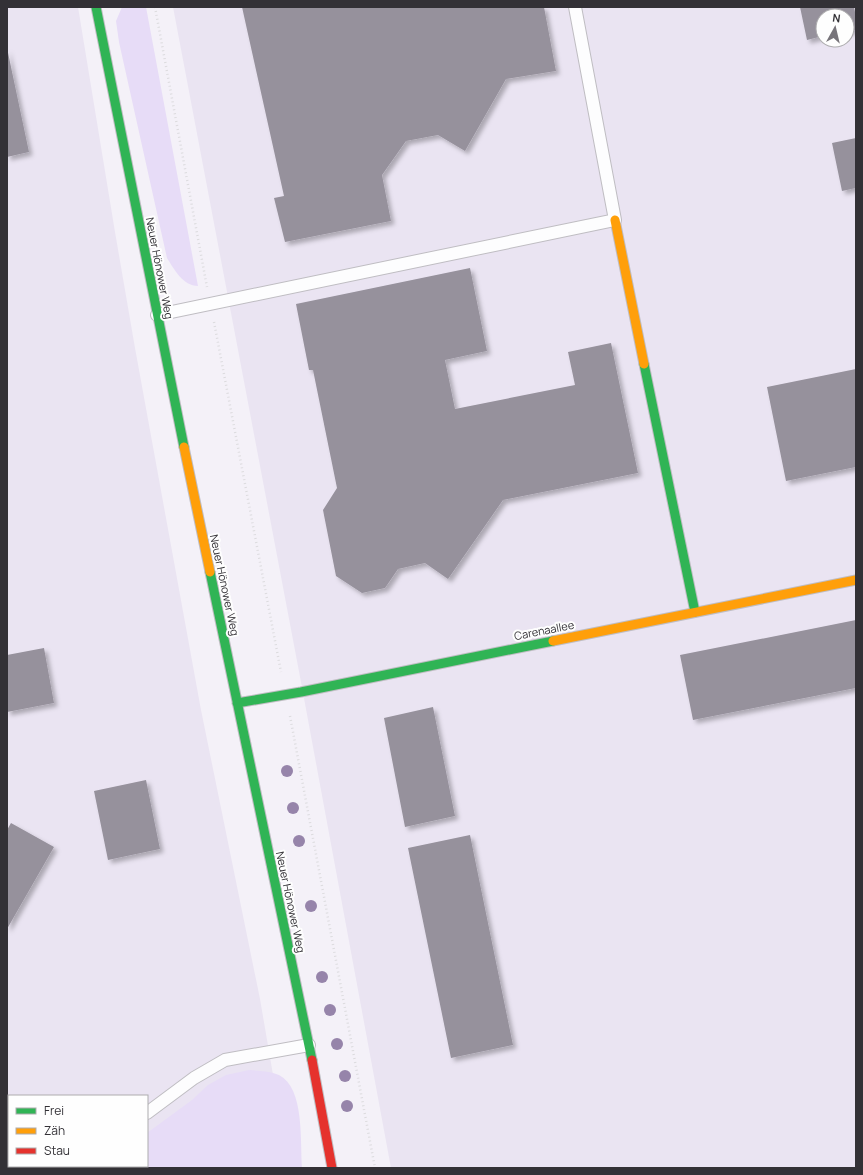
<svg xmlns="http://www.w3.org/2000/svg" width="863" height="1175" viewBox="0 0 863 1175" font-family="Manrope,sans-serif">
  <defs>
    <filter id="shadow"><feDropShadow dx="3.5" dy="3.5" stdDeviation="2" flood-color="#0004"/></filter>
  </defs>
  <rect width="100%" height="100%" fill="#f4f1f8"/>
  <path fill="#eae4f2" fill-rule="evenodd" d="M 7,7 L 78,7 L 115,232 L 135,348 L 201,710 L 260,999 L 289,1168 L 7,1168 ZM 9,1096 L 147,1096 L 147,1166 L 9,1166 Z
    M 173,7 L 856,7 L 856,1168 L 391,1168 L 301,682 ZM 823,16 L 847,16 L 847,40 L 823,40 Z"/>
  <path fill="#e7dcf7" d="M 122,7 L 146,7 L 198,286 C 183,286 174,269 167,258 L 119,42 L 116,21 Z
    M 249,1070 C 258,1071 270,1071 279,1075 C 305,1088 300,1143 302,1168 L 99,1168 L 102,1166 L 147,1166 L 147,1133 L 192,1100 L 208,1085 L 226,1075 Z"/>
  <path fill="#96919c" filter="url(#shadow)" d="M 242,7 L 544,7 L 556,71 L 506,79 L 465,151 L 438,135 L 406,141 L 382,175 L 391,221 L 285,242 L 274,198 L 284,196 Z
    M 800,7 L 854,7 L 856,17 L 856,30 L 847,32 L 847,16 L 823,16 L 823,36 L 807,40 Z
    M 7,48 L 29,152 L 7,157 Z
    M 856,138 L 856,188 L 842,191 L 832,143 Z
    M 470,268 L 487,351 L 445,360 L 455,409 L 575,385 L 568,352 L 611,343 L 638,473 L 503,500 L 448,579 L 425,563 L 398,569 L 385,588 L 362,593 L 336,576 L 323,510 L 337,488 L 313,370 L 309,370 L 296,304 Z
    M 856,369 L 856,467 L 786,481 L 767,387 Z
    M 856,620 L 856,688 L 693,720 L 680,655 Z
    M 44,648 L 54,703 L 7,712 L 7,655 Z
    M 433,707 L 455,816 L 405,827 L 384,718 Z
    M 146,780 L 160,849 L 108,860 L 94,791 Z
    M 11,823 L 54,847 L 7,929 L 7,830 Z
    M 470,835 L 513,1045 L 451,1058 L 408,848 Z"/>
  <g fill="none" stroke-linecap="round" stroke-linejoin="round">
    <defs>
      <path id="lane" d="M 157,315 L 615,220 L 575,7
        M 147,1113 L 194,1078 L 225,1060 L 309,1045
        M 65,1168 L 68,1166"/>
      <path id="fast" d="M 96,7 L 184,447
        M 644,364 L 695,612
        M 210,572 L 312,1060
        M 237,703 L 301,692 L 553,641"/>
      <path id="slow" d="M 615,220 L 644,364
        M 184,447 L 210,572
        M 553,641 L 856,580"/>
      <path id="jam" d="M 312,1060 L 332,1168"/>
    </defs>
    <use href="#lane" stroke="#bfbdc2" stroke-width="14"/>
    <use href="#fast" stroke="#bfbdc2" stroke-width="11"/>
    <use href="#slow" stroke="#bfbdc2" stroke-width="11"/>
    <use href="#jam" stroke="#bfbdc2" stroke-width="11"/>
    <path stroke="#dcdbde" stroke-width="2.5" stroke-dasharray="1 3" stroke-linecap="butt" d="M 155,7 L 207,287
      M 214,322 L 281,672
      M 290,716 L 375,1168"/>
    <use href="#lane" stroke="#fdfdfe" stroke-width="12"/>
    <use href="#fast" stroke="#30b455" stroke-width="9"/>
    <use href="#slow" stroke="#ff9f0a" stroke-width="9"/>
    <use href="#jam" stroke="#e5322d" stroke-width="9"/>
  </g>
  <g fill="#9684aa">
    <circle cx="287" cy="771" r="6"/>
    <circle cx="293" cy="808" r="6"/>
    <circle cx="299" cy="841" r="6"/>
    <circle cx="311" cy="906" r="6"/>
    <circle cx="322" cy="977" r="6"/>
    <circle cx="330" cy="1010" r="6"/>
    <circle cx="337" cy="1044" r="6"/>
    <circle cx="345" cy="1076" r="6"/>
    <circle cx="347" cy="1106" r="6"/>
  </g>
  <g text-anchor="middle" dominant-baseline="central" stroke-width="4" stroke-linejoin="round" paint-order="stroke">
    <g font-size="11" fill="#333136" stroke="#fefefe">
      <text transform="translate(160 268) rotate(79)">Neuer Hönower Weg</text>
      <text transform="translate(225 585) rotate(78)">Neuer Hönower Weg</text>
      <text transform="translate(544 630) rotate(-11)">Carenaallee</text>
      <text transform="translate(291 902) rotate(78)">Neuer Hönower Weg</text>
    </g>
  </g>
  <rect width="863" height="1175" fill="none" stroke="#333136" stroke-width="16"/>
  <rect x="8" y="1095" width="140" height="72" fill="#fefefe" stroke="#adacae"/>
  <rect x="16" y="1108" width="20" height="6" fill="#30b455" stroke="#adacae"/>
  <text x="44" y="1115" font-size="12" fill="#333136">Frei</text>
  <rect x="16" y="1128" width="20" height="6" fill="#ff9f0a" stroke="#adacae"/>
  <text x="44" y="1135" font-size="12" fill="#333136">Zäh</text>
  <rect x="16" y="1148" width="20" height="6" fill="#e5322d" stroke="#adacae"/>
  <text x="44" y="1155" font-size="12" fill="#333136">Stau</text>
  <g transform="translate(835 28) rotate(8)"><circle r="19" fill="#fefefe" stroke="#adacae"/>
  <path d="M0-3L7 15L0 10L-7 15Z" fill="#77747a"/>
  <text y="-6" font-size="11" font-weight="bold" text-anchor="middle" fill="#333136">N</text>
  </g>
</svg>
